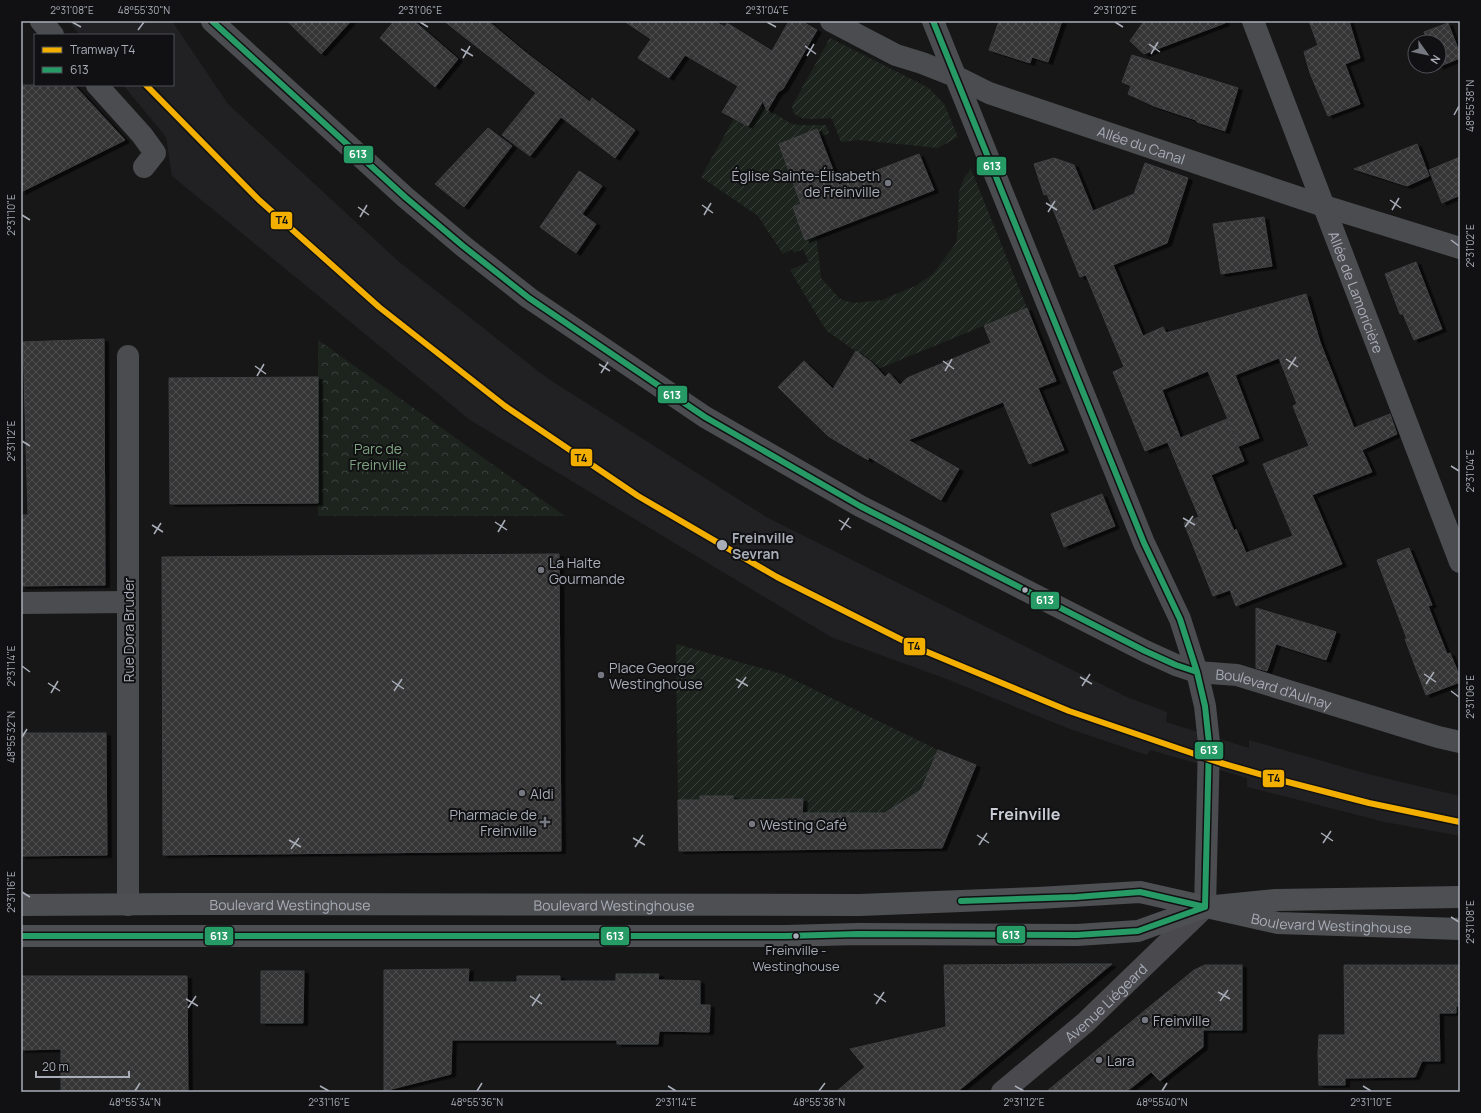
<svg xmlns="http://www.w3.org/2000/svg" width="1481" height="1113" viewBox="0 0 1481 1113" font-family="Manrope,sans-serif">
  <defs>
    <pattern id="park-crowns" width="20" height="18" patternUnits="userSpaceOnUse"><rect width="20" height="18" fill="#1d241e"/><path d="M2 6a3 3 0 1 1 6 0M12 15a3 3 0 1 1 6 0" fill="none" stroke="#3b413d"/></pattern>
    <pattern id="garden-furrows" width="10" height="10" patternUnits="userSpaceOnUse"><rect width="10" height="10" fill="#1d241e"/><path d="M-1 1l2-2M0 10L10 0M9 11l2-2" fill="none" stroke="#3b413d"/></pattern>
    <pattern id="building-cross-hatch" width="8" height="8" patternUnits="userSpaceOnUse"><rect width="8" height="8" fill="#353536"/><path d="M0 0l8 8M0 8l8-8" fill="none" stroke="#4f5051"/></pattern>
    <filter id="shadow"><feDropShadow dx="4.5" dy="2.5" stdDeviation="0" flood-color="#0009"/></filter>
  </defs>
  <rect width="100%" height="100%" fill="#171717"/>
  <path fill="#212123" d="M 68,21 L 172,21 L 228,104 L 398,261 L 547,378 L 768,518 L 1127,697 L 1167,712 L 1166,722 L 1249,748 L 1249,740 L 1368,774 L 1460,796 L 1460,836 L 1385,822 L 1247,787 L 1247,778 L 1150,750 L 1147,755 L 1070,729 L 944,678 L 831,637 L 470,420 L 172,176 L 166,137 L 123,85 L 173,85 L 173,35 L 80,35 Z"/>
  <path fill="url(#park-crowns)" d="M 318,340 L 565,516 L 318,516 Z"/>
  <path fill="url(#garden-furrows)" d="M 830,38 L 929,88 L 944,104 L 958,137 L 938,148 L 859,140 L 841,142 L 832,119 L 830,118 C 817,118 793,124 792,106 Z
    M 746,97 L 792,124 L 798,125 L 826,125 L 829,133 L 820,137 L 817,129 L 779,144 L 791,175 L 814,198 L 793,207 L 797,218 L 816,234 L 821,278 L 840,299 L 853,303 L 882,300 L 915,286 L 933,274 L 956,243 L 958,229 L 959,192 L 964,178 L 971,169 L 1027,308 L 878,369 L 872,363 L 827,331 L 822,324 L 790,270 L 809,262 L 803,249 L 794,253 L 792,249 L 783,254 L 758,216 L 701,177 Z
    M 676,644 L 782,674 L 938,750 L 917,802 L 900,813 L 802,813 L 803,799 L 733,800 L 700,796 L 700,800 L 678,800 Z"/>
  <path fill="url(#building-cross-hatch)" stroke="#3f4043" filter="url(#shadow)" d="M 287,21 L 351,21 L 321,54 Z
    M 394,21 L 414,21 L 458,59 L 435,87 L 380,38 Z
    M 444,21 L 488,21 L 525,52 L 590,102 L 592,98 L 635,130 L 615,158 L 561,117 L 530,156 L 502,135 L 536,93 Z
    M 624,21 L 714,21 L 725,27 L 727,23 L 772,51 L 789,21 L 801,21 L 817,30 L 783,89 L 778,92 L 767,111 L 763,101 L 748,126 L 722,112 L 738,86 L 685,55 L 669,78 L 638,58 L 651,39 Z
    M 999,21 L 1062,21 L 1048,62 L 1032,57 L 1030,63 L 989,50 Z
    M 1144,21 L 1224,21 L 1225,23 L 1144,54 L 1130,41 Z
    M 1309,21 L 1349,21 L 1360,58 L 1345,64 L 1360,104 L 1328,116 L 1310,73 L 1304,52 L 1318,45 Z
    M 1448,23 L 1460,54 L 1460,58 L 1438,67 L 1439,66 L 1439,42 L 1428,42 L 1424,32 Z
    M 1132,55 L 1238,88 L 1225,131 L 1197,122 L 1196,120 L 1154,106 L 1128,94 L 1131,86 L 1122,82 Z
    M 21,85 L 74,85 L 125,140 L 21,192 Z
    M 488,128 L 512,146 L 464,207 L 435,184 Z
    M 817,129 L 839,185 L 919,154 L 934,190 L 805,240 L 793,207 L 801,204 L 779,144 Z
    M 1417,144 L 1429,176 L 1407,186 L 1354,169 Z
    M 1460,157 L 1460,195 L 1442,203 L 1429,170 Z
    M 1054,158 L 1074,165 L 1093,211 L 1134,194 L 1145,163 L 1188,178 L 1167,243 L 1113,265 L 1143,336 L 1163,327 L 1166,333 L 1306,294 L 1320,342 L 1354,428 L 1390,414 L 1397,434 L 1362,450 L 1372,472 L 1312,495 L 1342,564 L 1236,606 L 1230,590 L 1213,596 L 1184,523 L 1199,517 L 1168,443 L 1227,419 L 1244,461 L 1211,475 L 1234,531 L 1236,529 L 1246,553 L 1293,536 L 1263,464 L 1309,446 L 1293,406 L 1297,404 L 1279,358 L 1235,375 L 1259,438 L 1239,446 L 1208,371 L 1162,390 L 1180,437 L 1145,451 L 1113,372 L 1124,367 L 1086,275 L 1080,277 L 1047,194 L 1044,195 L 1034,164 Z
    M 579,171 L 602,186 L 582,214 L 596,224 L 576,253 L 540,227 Z
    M 1264,217 L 1272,266 L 1221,274 L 1213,224 Z
    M 1416,262 L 1442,329 L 1414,340 L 1403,314 L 1400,314 L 1385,274 Z
    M 1027,308 L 1056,381 L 1038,388 L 1064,450 L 1029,464 L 1003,402 L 908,440 L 959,469 L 941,500 L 869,457 L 868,460 L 828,436 L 778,387 L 804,361 L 833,389 L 856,351 L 872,363 L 885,377 L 889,373 L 900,385 L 907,378 L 991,343 L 984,326 Z
    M 104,339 L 105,585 L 21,586 L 21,515 L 28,515 L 23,342 Z
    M 318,377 L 318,503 L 170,504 L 169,378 Z
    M 1102,494 L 1115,526 L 1064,547 L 1051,514 Z
    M 1409,548 L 1432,605 L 1428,606 L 1447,654 L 1450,653 L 1460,677 L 1460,682 L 1426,695 L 1405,639 L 1407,639 L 1377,560 Z
    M 559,554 L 561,851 L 163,855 L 162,557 Z
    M 1256,608 L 1336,632 L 1326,660 L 1276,644 L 1267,671 L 1256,668 Z
    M 21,733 L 106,733 L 107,855 L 21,856 Z
    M 938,750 L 976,765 L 942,848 L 679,851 L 678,800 L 700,800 L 700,796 L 733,796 L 733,800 L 803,799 L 802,813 L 885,813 L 921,790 Z
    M 1064,964 L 1112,964 L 957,1092 L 836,1092 L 865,1067 L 850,1049 L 946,1027 L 944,965 Z
    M 1205,965 L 1242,965 L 1242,1030 L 1203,1030 L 1203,1047 L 1160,1081 L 1151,1072 L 1126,1092 L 1046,1092 L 1194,970 Z
    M 1344,965 L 1460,965 L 1460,1006 L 1456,1006 L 1456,1013 L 1439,1013 L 1440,1061 L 1422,1061 L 1415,1077 L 1345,1078 L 1345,1085 L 1319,1085 L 1318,1053 L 1319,1035 L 1345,1035 Z
    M 469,969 L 468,982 L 517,982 L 517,976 L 560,976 L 560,981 L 616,981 L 616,974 L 659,974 L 658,980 L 700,981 L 700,1005 L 710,1005 L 709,1032 L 659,1031 L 658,1044 L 617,1044 L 617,1040 L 452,1040 L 451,1074 L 384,1091 L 384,970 Z
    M 261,971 L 304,971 L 303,1023 L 261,1023 Z
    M 21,976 L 187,976 L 188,1092 L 61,1092 L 61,1049 L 21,1050 Z"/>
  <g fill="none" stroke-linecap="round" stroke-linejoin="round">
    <g stroke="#4b4c50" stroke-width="22">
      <path d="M 41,21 L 53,35"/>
      <path id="s1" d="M 212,21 L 405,197 L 463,246 L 529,298 L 705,417 L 860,506 L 1145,651 L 1176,665 L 1197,672 L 1237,675 L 1438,737 L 1460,742"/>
      <path id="s2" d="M 831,21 L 896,55 L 922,63 L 955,76 L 989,93 L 1324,206 L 1460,248"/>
      <path d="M 933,21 L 1144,543 L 1180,619 L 1197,672 L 1205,706 L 1209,743 L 1205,907"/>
      <path id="s3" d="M 1253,21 L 1460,562"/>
      <path d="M 97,85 L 142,135 L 155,153 L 144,167"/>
      <path d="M 21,603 L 128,602"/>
      <path d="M 128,905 L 128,356"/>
    </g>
    <path stroke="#4a4a4e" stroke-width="22" id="s4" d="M 1002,1092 L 1086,1022 L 1205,907"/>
    <g stroke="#4d4f52" stroke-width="22">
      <path id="s5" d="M 21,905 L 180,904 L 860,905 L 1038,898 L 1140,892 L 1278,923 L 1460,929"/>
      <path d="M 21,936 L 785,936 L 858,934 L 1077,935 L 1138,931 L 1205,907 L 1276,900 L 1460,897"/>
    </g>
    <defs>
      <path id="bus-1" d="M 212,21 L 405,197 L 463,246 L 529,298 L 705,417 L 860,506 L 1145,651 L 1176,665 L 1197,672
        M 933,21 L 1144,543 L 1180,619 L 1197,672 L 1205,706 L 1209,743 L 1205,907
        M 961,901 L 1076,897 L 1140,892 L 1205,907
        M 21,936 L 785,936 L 858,934 L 1077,935 L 1138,931 L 1205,907"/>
    </defs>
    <use href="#bus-1" stroke="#111113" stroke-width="9"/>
    <use href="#bus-1" stroke="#279b66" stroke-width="6"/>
    <defs>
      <path id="tram-1" d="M 146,85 L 259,200 L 379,307 L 505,406 L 638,496 L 777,577 L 920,649 L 1069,711 L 1221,763 L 1280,780 L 1369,803 L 1460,822"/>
    </defs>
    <use href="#tram-1" stroke="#111113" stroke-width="9"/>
    <use href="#tram-1" stroke="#f2af00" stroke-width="6"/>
  </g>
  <path fill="none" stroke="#a8adb8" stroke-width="1.5" d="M 72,22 L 81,27M 420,22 L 428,27M 767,22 L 776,27M 1115,22 L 1123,27M 138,30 L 144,22M 1149,44 L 1160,52M 805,46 L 816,54M 461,49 L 473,56M 1151,54 L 1158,42M 807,56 L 814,44M 463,58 L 470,46M 1454,115 L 1459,106M 1390,200 L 1401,208M 1046,203 L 1057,210M 702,205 L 713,213M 358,207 L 369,215M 1392,210 L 1399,198M 1048,212 L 1055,201M 22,215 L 30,220M 704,215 L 711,203M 360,217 L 367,205M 1451,240 L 1459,246M 1286,359 L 1298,367M 943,361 L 954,369M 599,364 L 610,371M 255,366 L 266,374M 1288,369 L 1296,357M 945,371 L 952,359M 601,373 L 608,362M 257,376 L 264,364M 22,441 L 30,446M 1451,466 L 1459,471M 1183,518 L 1195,525M 839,520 L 851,528M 495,522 L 507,530M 152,525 L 163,532M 1185,527 L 1193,516M 841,530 L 849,518M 498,532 L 505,520M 154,534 L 161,523M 22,666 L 30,672M 1424,674 L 1436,682M 1080,677 L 1092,684M 736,679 L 748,686M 392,681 L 404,689M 48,683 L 60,691M 1426,684 L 1434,672M 1082,686 L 1090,674M 738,688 L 746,677M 394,691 L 402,679M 1451,691 L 1459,697M 51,693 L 58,681M 22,737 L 27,729M 1321,833 L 1333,841M 977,835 L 989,843M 633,838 L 645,845M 289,840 L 301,847M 1323,843 L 1331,831M 979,845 L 987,833M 635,847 L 643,835M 291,849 L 299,838M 22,892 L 30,897M 1451,917 L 1459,922M 1218,992 L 1230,999M 874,994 L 886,1002M 530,996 L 542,1004M 186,999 L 198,1006M 1220,1001 L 1228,990M 876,1004 L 884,992M 532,1006 L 540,994M 188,1008 L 196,996M 320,1086 L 329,1091M 668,1086 L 676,1091M 1015,1086 L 1024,1091M 1363,1086 L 1371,1091M 135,1091 L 140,1083M 477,1091 L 482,1083M 819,1091 L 825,1083M 1162,1091 L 1167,1083"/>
  <g fill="#757880" stroke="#111113" stroke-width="1.5">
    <circle cx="888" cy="183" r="4"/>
    <circle cx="541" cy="570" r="4"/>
    <circle cx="601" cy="675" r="4"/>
    <circle cx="522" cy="793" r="4"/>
    <path d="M543 816h4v4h4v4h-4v4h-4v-4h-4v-4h4z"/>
    <circle cx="752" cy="824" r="4"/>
    <circle cx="1145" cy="1020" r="4"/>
    <circle cx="1099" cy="1060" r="4"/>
  </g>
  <g fill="#a8adb8" stroke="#111113" stroke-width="1.5">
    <circle cx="722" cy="545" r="6"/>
    <circle cx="1025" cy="590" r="3.5"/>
    <circle cx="796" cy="936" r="3.5"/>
  </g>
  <g text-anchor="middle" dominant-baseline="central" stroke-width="4" stroke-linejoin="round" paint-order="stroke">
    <g font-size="13" fill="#a8adb8" stroke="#111113">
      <text x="796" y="950">Freinville -<tspan x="796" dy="16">Westinghouse</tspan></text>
    </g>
    <g font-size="14" fill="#a8adb8" stroke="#111113">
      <text stroke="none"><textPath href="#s2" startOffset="335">Allée du Canal</textPath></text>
      <text stroke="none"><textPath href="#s3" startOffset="290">Allée de Lamoricière</textPath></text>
      <text transform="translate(128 630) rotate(-90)">Rue Dora Bruder</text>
      <text stroke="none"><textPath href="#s1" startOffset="1267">Boulevard d'Aulnay</textPath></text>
      <text stroke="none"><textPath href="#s5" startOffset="269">Boulevard Westinghouse</textPath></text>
      <text stroke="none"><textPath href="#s5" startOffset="593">Boulevard Westinghouse</textPath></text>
      <text stroke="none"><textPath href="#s5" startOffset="1314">Boulevard Westinghouse</textPath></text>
      <text stroke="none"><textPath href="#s4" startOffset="137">Avenue Liégeard</textPath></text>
    </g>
    <g font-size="14" fill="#a8adb8" stroke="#111113" text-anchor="start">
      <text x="880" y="175" text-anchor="end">Église Sainte-Élisabeth<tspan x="880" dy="16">de Freinville</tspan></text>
      <text x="549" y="562">La Halte<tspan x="549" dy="16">Gourmande</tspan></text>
      <text x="609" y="667">Place George<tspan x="609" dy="16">Westinghouse</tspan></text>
      <text x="530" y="793">Aldi</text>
      <text x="537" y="814" text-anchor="end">Pharmacie de<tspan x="537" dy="16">Freinville</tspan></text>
      <text x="760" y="824">Westing Café</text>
      <text x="1153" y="1020">Freinville</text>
      <text x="1107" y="1060">Lara</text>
    </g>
    <g font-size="14" fill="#7fa381" stroke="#111113">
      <text x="378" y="448">Parc de<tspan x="378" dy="16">Freinville</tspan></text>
    </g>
    <g font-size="14" font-weight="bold" fill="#a8adb8" stroke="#111113" text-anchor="start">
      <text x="732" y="537">Freinville<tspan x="732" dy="16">Sevran</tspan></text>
    </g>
    <g font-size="16" font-weight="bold" fill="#c9ccd4" stroke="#111113">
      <text x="1025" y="814">Freinville</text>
    </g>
  </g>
  <g stroke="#111113" stroke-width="1.5">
    <rect x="343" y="145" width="31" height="19" rx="4" fill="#279b66"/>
    <rect x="976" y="156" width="31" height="20" rx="4" fill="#279b66"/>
    <rect x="270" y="211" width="23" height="19" rx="4" fill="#f2af00"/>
    <rect x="657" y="385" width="31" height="19" rx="4" fill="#279b66"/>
    <rect x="570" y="448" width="23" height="19" rx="4" fill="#f2af00"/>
    <rect x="1030" y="591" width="30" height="19" rx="4" fill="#279b66"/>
    <rect x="903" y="637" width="23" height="19" rx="4" fill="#f2af00"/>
    <rect x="1194" y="741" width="30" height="19" rx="4" fill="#279b66"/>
    <rect x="1262" y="769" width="23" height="19" rx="4" fill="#f2af00"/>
    <rect x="996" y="925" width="30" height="19" rx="4" fill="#279b66"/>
    <rect x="204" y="926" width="30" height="20" rx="4" fill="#279b66"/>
    <rect x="600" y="926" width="30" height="20" rx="4" fill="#279b66"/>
  </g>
  <g font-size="11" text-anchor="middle" font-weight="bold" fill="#fff">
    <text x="358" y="158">613</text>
    <text x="992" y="170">613</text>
    <text x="672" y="399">613</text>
    <text x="1045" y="604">613</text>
    <text x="1209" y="754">613</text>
    <text x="1011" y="939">613</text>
    <text x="219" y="940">613</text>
    <text x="615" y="940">613</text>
  </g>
  <g font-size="11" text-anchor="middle" font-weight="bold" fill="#111">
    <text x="282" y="224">T4</text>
    <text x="581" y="462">T4</text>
    <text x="914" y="650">T4</text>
    <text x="1274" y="782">T4</text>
  </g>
  <rect width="1481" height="1113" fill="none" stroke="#111113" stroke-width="44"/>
  <rect x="34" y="34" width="140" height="52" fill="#111113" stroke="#4d4f55"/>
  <rect x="42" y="47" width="20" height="6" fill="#f2af00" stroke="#4d4f55"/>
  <text x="70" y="54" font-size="12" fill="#a8adb8">Tramway T4</text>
  <rect x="42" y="67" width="20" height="6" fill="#279b66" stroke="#4d4f55"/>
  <text x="70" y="74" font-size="12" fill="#a8adb8">613</text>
  <g transform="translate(1427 54) rotate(123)"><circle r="19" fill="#111113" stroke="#4d4f55"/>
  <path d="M0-3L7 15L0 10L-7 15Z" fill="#757880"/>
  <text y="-6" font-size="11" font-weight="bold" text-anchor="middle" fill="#a8adb8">N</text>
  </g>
  <path d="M36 1071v6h93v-6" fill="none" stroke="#a8adb8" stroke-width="2"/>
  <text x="42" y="1071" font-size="12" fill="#a8adb8" stroke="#111113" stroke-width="3" paint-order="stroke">20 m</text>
  <rect x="22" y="22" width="1437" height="1069" fill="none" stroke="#a8adb8" stroke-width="1.5"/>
  <g font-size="10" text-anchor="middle" fill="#a8adb8">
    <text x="72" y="14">2°31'08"E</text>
    <text x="144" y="14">48°55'30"N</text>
    <text x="420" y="14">2°31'06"E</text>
    <text x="767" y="14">2°31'04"E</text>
    <text x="1115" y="14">2°31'02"E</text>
    <text transform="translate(1470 106) rotate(-90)" y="4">48°55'38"N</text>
    <text transform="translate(11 215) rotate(-90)" y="4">2°31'10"E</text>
    <text transform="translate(1470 246) rotate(-90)" y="4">2°31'02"E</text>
    <text transform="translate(11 441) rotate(-90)" y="4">2°31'12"E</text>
    <text transform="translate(1470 471) rotate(-90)" y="4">2°31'04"E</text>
    <text transform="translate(11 666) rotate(-90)" y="4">2°31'14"E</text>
    <text transform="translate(1470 697) rotate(-90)" y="4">2°31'06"E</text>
    <text transform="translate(11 737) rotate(-90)" y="4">48°55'32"N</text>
    <text transform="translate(11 892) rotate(-90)" y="4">2°31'16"E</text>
    <text transform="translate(1470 922) rotate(-90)" y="4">2°31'08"E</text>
    <text x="135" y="1106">48°55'34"N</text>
    <text x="329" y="1106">2°31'16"E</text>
    <text x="477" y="1106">48°55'36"N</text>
    <text x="676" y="1106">2°31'14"E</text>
    <text x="819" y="1106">48°55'38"N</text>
    <text x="1024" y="1106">2°31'12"E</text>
    <text x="1162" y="1106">48°55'40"N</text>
    <text x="1371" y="1106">2°31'10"E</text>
  </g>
</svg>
